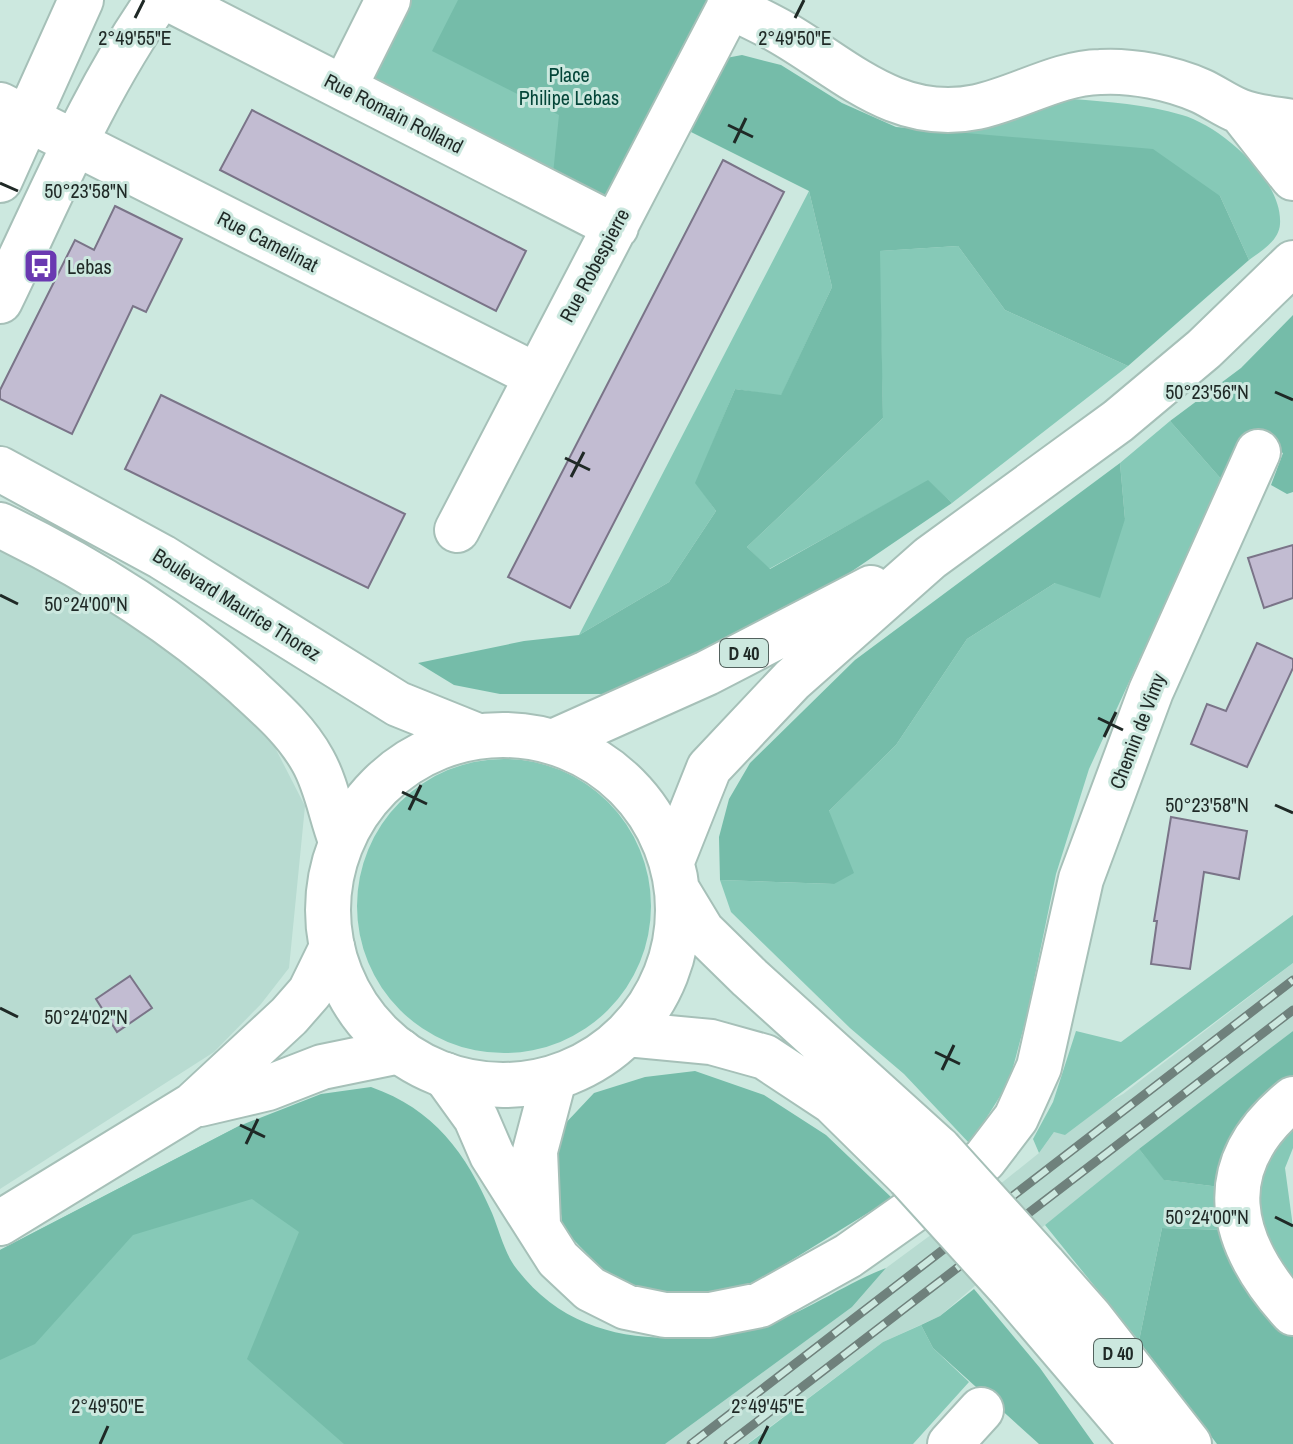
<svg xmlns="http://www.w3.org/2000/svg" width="1293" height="1444" viewBox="0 0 1293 1444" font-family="'Archivo Narrow',sans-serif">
  <rect width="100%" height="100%" fill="#cce8df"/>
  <path fill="#b8dbd1" d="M 0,545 L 153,626 L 266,730 L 305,806 L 289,968 L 261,1004 L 214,1052 L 0,1189 Z
    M 1293,963 L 1293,1031 L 1045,1225 L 940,1316 L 883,1342 L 747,1444 L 665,1444 L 852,1307 L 886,1268 L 1004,1181 L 1039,1153 L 1054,1132 L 1123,1094 Z"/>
  <path fill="#86c9b7" d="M 406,0 L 709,0 L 606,201 L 367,77 Z
    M 1072,99 C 1109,102 1145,104 1182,115 C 1221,126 1283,180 1280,224 C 1279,241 1261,251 1249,260 L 1220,196 L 947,132 Z
    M 809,191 L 832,287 L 781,396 L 735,389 L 696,483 L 716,511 L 669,582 L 579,635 Z
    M 958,246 L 1005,310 L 1128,366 L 952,503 L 928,481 L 769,569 L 747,547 L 883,418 L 879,251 Z
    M 1170,421 L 1222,480 L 1089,769 L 1056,874 L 1026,1019 L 1009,1082 L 970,1144 L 904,1074 L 850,1028 L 731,912 L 720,880 L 834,884 L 829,811 L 896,745 L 967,639 L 1055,583 L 1125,519 L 1120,463 Z
    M357 906a147 147 0 1 1 294 0a147 147 0 1 1-294 0Z
    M 1293,915 L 1293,963 L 1065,1135 L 1054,1132 L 1039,1153 L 1033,1139 L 1053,1102 L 1076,1031 L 1121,1042 Z
    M 239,1126 L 591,1444 L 0,1444 L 0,1250 Z
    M 1293,1127 L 1293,1148 L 1285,1168 L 1293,1227 L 1293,1293 L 1275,1272 L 1253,1189 L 1260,1152 Z
    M 1139,1149 L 1165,1180 L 1220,1187 L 1226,1230 L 1162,1228 L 1139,1341 L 1045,1225 Z
    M 921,1325 L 933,1348 L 969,1382 L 913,1444 L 748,1444 L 883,1342 Z"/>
  <path fill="#75bca9" d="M 458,0 L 709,0 L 606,201 L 553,174 L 559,115 L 432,51 Z
    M 742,55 L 781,65 L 842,103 L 896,127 L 1153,149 L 1220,196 L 1249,260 L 1128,366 L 1005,310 L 958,246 L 880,251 L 883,418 L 747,547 L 770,569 L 928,480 L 952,503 L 817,595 L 711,654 L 611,694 L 500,694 L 454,685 L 418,663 L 524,641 L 579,635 L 669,582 L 716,511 L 695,483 L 735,389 L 781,395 L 832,287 L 809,191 L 689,131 L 726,58 Z
    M 1293,315 L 1293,492 L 1287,494 L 1271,485 L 1283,453 L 1242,435 L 1222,480 L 1170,421 L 1241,368 Z
    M 1120,463 L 1125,519 L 1100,598 L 1055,583 L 967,639 L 896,745 L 829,811 L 854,873 L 834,884 L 720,880 L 719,837 L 729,799 L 750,763 L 855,660 Z
    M 1293,1031 L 1293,1083 L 1220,1187 L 1164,1180 L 1139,1149 Z
    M 695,1071 L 764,1095 L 826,1135 L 892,1198 L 758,1281 L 709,1294 L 646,1294 L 603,1270 L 563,1229 L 556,1176 L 561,1128 L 594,1093 L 645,1077 Z
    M 371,1087 C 434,1109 466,1153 492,1213 C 499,1230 505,1254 516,1268 C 578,1350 676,1346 766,1324 C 801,1315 848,1282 886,1268 L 852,1307 L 665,1444 L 344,1444 L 247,1359 L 299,1232 L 252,1199 L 133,1235 L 35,1344 L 0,1360 L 0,1250 L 239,1126 L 321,1094 Z
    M 1162,1228 L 1226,1230 L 1270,1312 L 1293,1335 L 1293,1444 L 1217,1444 L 1139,1341 Z
    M 974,1289 L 1040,1368 L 1094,1444 L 1039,1444 L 933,1348 L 921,1325 L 940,1316 Z"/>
  <path fill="#c2bcd2" stroke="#7a7488" stroke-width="2" d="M 252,110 L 526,251 L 496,311 L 220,170 Z
    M 723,160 L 784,192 L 570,608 L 508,577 Z
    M 115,206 L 182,239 L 146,312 L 133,306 L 72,434 L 0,399 L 0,390 L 75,240 L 94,250 Z
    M 161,395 L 405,514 L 368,588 L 125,469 Z
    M 1293,545 L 1293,598 L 1264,608 L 1248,558 Z
    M 1257,643 L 1293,659 L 1293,668 L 1247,767 L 1191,744 L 1207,704 L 1226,711 Z
    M 1171,817 L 1247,831 L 1239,879 L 1204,872 L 1190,969 L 1151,964 L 1157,921 L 1154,921 Z
    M 130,976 L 152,1008 L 117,1032 L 96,999 Z"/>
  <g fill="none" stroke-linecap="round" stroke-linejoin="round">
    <defs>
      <path id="street" d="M 171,0 L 616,227
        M 729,6 C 746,14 763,22 779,31 C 843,67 895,124 977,107 C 1019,98 1057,73 1100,72 C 1132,70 1172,78 1201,91 C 1214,97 1226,106 1239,111 C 1256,118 1276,119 1293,122
        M 344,88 L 388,0
        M 0,105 L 537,376
        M 1241,112 L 1293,178
        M 0,180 L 81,0
        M 0,301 C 49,200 93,92 158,0
        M 0,469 L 162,557 L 398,704 L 475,735
        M 0,525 C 89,568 170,618 244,684 C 270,708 296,730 313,761 C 327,786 331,815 341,841
        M 457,530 L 733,0
        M 445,1075 L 476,1118 L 492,1155 L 558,1259 L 590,1289 L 626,1307 L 665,1315 L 710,1315 L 760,1305 L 848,1256 L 984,1160 L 1016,1118 L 1039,1067 L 1081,879 L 1151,691 L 1258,452
        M 1293,1099 C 1210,1166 1228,1242 1293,1313
        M 200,1104 L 268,1088 L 322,1067 L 400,1051
        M 0,1223 L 193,1105 L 289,1016 L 310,992 L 332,947
        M 538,1224 L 535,1151 L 554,1079
        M 950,1444 L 981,1410"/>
      <path id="primary" d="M328 910a175 175 0 1 1 350 0a175 175 0 1 1-350 0Z
        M 555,741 L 707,673 L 871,588
        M 672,861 L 709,768 L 792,680 L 930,558 L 1118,421 L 1204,349 L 1293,263
        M 679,893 L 702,931 L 750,978 L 939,1149
        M 627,1034 L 711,1042 L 765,1057 L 833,1102 L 909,1177
        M 1044,1265 L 1090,1317 L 1189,1444
        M 1009,1287 L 1143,1444"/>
    </defs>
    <use href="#street" stroke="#a6c0b8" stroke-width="48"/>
    <use href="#primary" stroke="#a6c0b8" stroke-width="48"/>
    <use href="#street" stroke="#fff" stroke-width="44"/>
    <use href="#primary" stroke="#fff" stroke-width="44"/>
    <defs>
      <path id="rail" d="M 691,1444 L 1293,980
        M 728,1444 L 1293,1010"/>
    </defs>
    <use href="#rail" stroke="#6f817c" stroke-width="9"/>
    <use href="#rail" stroke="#cce8df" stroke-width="6" stroke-dasharray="18" stroke-linecap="butt"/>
    <defs>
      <path id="primary-bridge" d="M 939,1149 L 1044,1265
        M 909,1177 L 1009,1287"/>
    </defs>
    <use href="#primary-bridge" stroke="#a6c0b8" stroke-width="48" stroke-linecap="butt"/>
    <use href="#primary-bridge" stroke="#fff" stroke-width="44"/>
  </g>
  <path fill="none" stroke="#1f2926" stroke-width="3" d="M 135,18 L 144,0M 795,18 L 804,0M 728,125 L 753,137M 734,143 L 746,118M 0,183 L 18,191M 1275,392 L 1293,400M 565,458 L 590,470M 571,477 L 584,452M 0,595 L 18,604M 1098,718 L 1123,730M 1104,737 L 1116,712M 402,792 L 427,804M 1275,805 L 1293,813M 409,810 L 421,785M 0,1008 L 18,1017M 935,1052 L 960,1064M 942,1070 L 954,1045M 240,1125 L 265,1137M 246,1144 L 258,1119M 1275,1217 L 1293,1226M 100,1444 L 108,1426M 759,1444 L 768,1426"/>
  <defs>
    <symbol id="bus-square" viewBox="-11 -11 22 22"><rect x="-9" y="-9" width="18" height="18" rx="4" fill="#6a39b1" stroke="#cce8df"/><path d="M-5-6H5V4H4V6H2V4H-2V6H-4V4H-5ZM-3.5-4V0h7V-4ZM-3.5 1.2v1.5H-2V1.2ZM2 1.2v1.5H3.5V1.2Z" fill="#fff"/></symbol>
  </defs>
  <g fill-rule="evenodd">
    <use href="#bus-square" x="21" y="246" width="40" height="40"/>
  </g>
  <g text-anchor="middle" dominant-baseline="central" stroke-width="6" stroke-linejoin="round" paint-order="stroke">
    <g fill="#cce8df" stroke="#53625e" stroke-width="2">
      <rect x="720" y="639" width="48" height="28" rx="6"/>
      <rect x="1094" y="1339" width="48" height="28" rx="6"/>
    </g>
    <g font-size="18" font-weight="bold" fill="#1f2926">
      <text x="744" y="653">D 40</text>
      <text x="1118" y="1353">D 40</text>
    </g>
    <g font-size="20" fill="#044639" stroke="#cce8df">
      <text x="569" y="74">Place<tspan x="569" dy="23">Philipe Lebas</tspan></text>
    </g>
    <g font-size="20" fill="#1f2926" stroke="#cce8df">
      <text transform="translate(394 113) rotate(27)">Rue Romain Rolland</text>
      <text transform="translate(268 241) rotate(27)">Rue Camelinat</text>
      <text transform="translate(594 265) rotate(-62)">Rue Robespierre</text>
      <text transform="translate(237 604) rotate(32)">Boulevard Maurice Thorez</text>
      <text transform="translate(1137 731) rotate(-69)">Chemin de Vimy</text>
    </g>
    <g font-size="20" fill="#1f2926" stroke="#cce8df" text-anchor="start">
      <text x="67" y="266">Lebas</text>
    </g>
  </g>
  <g font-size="20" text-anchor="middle" fill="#1f2926" stroke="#cce8df" stroke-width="6" stroke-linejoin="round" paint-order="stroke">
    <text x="135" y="45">2°49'55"E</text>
    <text x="795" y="45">2°49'50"E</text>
    <text x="86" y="198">50°23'58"N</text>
    <text x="1207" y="399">50°23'56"N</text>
    <text x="86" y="611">50°24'00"N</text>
    <text x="1207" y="812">50°23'58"N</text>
    <text x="86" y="1024">50°24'02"N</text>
    <text x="1207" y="1224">50°24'00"N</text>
    <text x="108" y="1413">2°49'50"E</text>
    <text x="768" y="1413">2°49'45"E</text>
  </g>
</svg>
